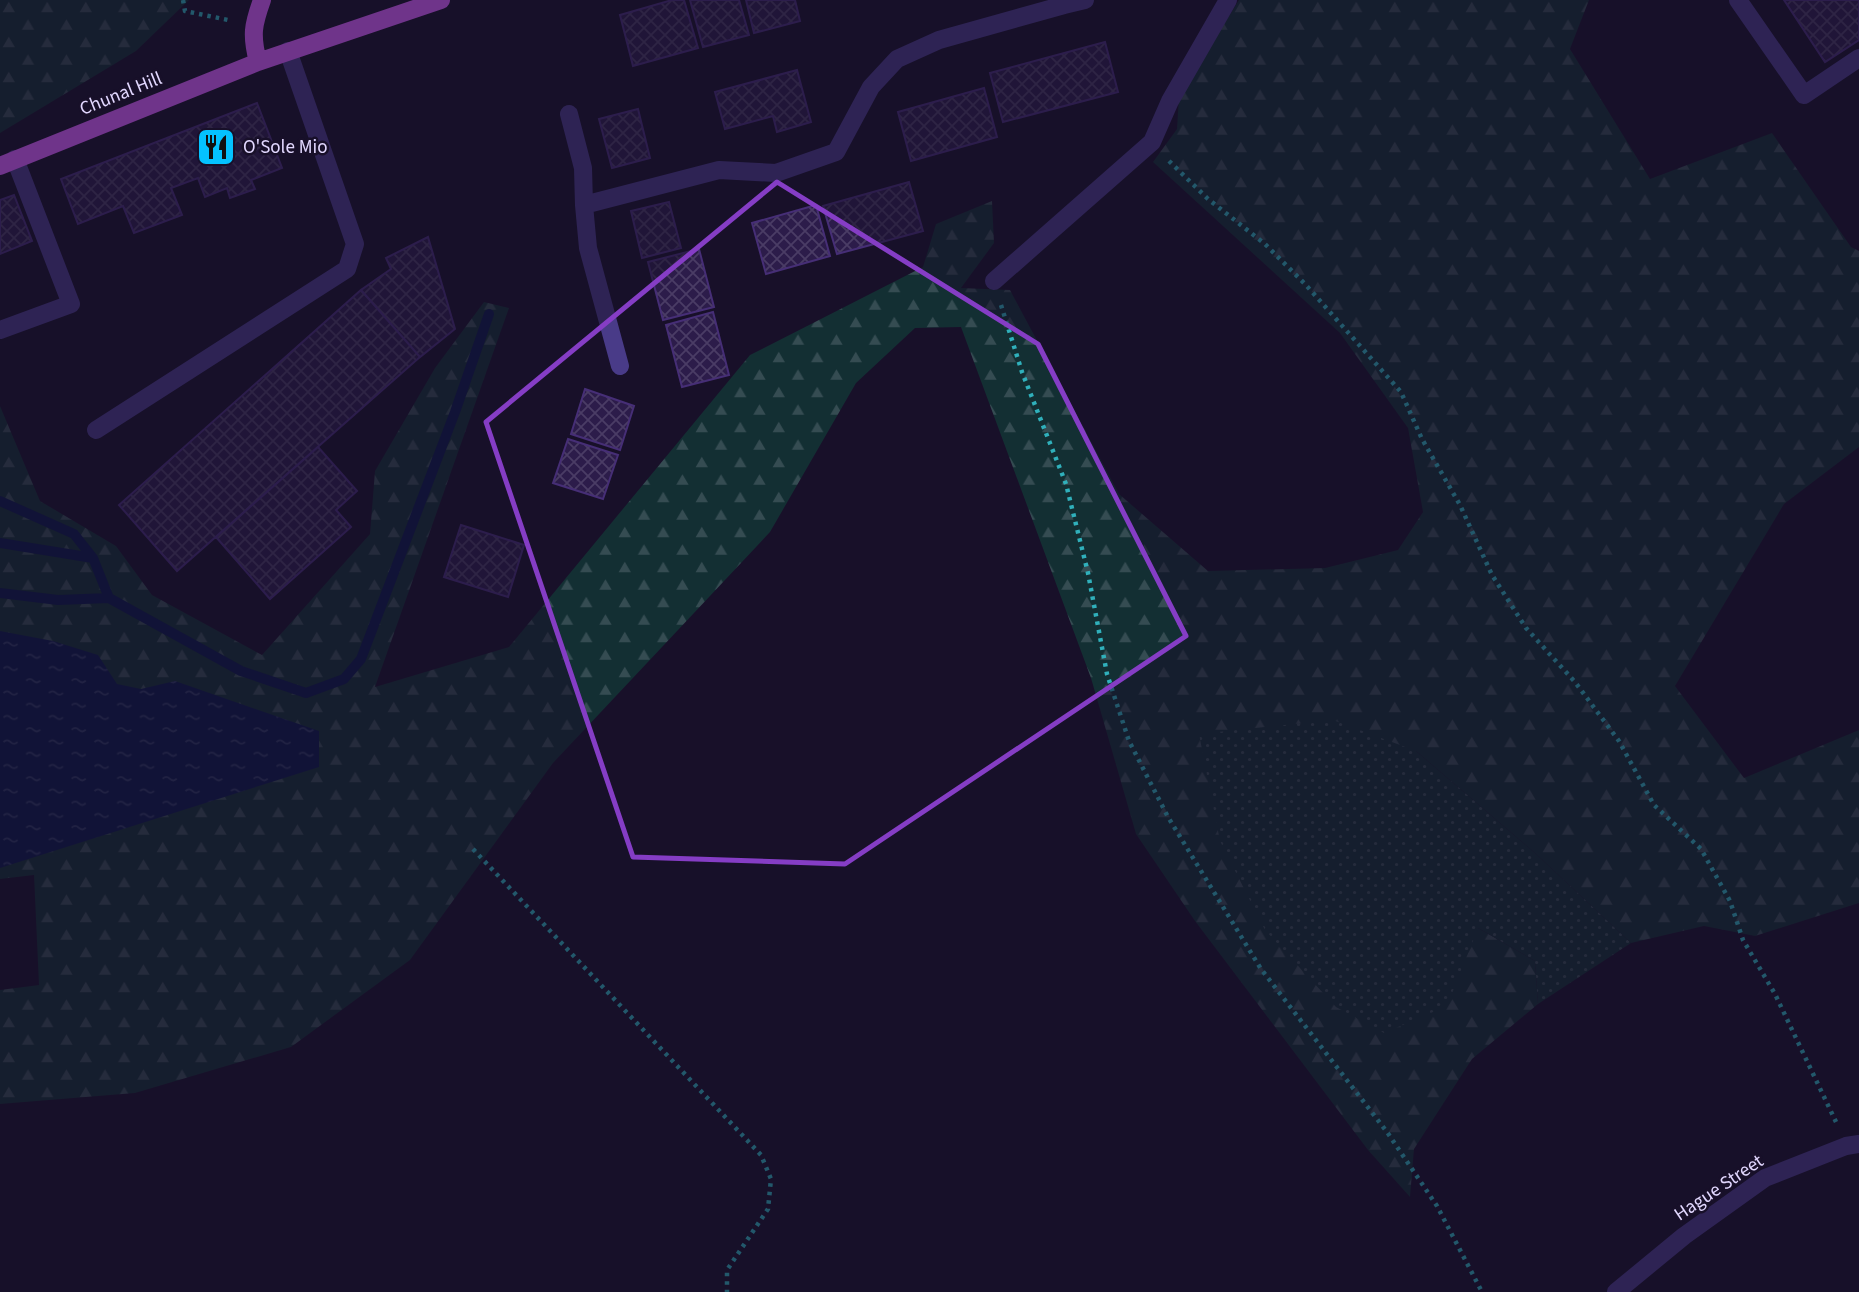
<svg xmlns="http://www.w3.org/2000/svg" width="1859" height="1292" viewBox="0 0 1859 1292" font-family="'Source Sans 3',sans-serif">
  <defs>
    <pattern id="forest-firs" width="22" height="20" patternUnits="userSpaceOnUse" patternTransform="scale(1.75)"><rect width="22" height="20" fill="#132f33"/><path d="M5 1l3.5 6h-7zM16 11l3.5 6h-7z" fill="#354c52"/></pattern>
    <pattern id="garden-dots" width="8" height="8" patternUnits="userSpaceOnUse" patternTransform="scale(1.75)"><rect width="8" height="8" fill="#132f33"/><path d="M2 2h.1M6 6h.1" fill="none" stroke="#354c52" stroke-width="1.8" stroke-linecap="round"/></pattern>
    <pattern id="water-ripples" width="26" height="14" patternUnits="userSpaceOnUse" patternTransform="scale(1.75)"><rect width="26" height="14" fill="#0b1847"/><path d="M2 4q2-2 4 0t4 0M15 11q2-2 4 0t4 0" fill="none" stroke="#2e3963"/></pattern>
    <pattern id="building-cross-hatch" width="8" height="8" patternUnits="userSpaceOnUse" patternTransform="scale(1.75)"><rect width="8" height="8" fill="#2c1c4a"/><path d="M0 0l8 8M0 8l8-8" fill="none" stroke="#4a3c65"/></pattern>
  </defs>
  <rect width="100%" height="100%" fill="#181029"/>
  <path fill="url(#forest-firs)" d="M 0,0 L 189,0 L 136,51 L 0,133 Z
    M 1239,0 L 1589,0 L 1570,49 L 1650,179 L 1772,133 L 1851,247 L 1859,251 L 1859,447 L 1784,504 L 1675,686 L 1744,778 L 1859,730 L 1859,903 L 1755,936 L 1704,926 L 1631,943 L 1535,853 L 1416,751 L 1478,928 L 1535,961 L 1538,1004 L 1472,1059 L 1414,1149 L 1410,1197 L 1368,1150 L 1195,921 L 1136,834 L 1091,678 L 961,327 L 915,328 L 856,383 L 770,532 L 553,763 L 410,960 L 291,1047 L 135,1093 L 0,1104 L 0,990 L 39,985 L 34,875 L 0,879 L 0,406 L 40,501 L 116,546 L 152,595 L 262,655 L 370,534 L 375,471 L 435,368 L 484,302 L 509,308 L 375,687 L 509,647 L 750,355 L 923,267 L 936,224 L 992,201 L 994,243 L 961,288 L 1010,290 L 1119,494 L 1208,571 L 1325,568 L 1398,550 L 1423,512 L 1408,428 L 1340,333 L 1153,162 L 1177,129 L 1179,96 Z"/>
  <path fill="url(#garden-dots)" d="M 1333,720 L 1416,751 L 1535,853 L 1631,943 L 1538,1004 L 1535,961 L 1478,928 L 1447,1006 L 1384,1033 L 1336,1007 L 1265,930 L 1220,841 L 1199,734 Z"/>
  <path fill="url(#water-ripples)" d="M 0,631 L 53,641 L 98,655 L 117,684 L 141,689 L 175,681 L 319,731 L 319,767 L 0,868 Z"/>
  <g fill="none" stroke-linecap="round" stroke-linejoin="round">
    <path stroke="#0b1847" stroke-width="10" d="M 0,501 L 74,534 L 93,558 L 109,598
      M 0,543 L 93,558
      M 0,593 L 58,600 L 109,598 L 241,671 L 306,693 L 344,679 L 361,659 L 455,412 L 489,314"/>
  </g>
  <path fill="url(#building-cross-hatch)" stroke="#462e76" stroke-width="2" d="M 672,0 L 684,0 L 698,48 L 633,66 L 620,15 Z
    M 690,0 L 739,0 L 749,35 L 703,47 Z
    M 746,0 L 795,0 L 800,21 L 754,33 Z
    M 1784,0 L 1859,0 L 1859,40 L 1825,62 Z
    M 1105,42 L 1118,92 L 1003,122 L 990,73 Z
    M 797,70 L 811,122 L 777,132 L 773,116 L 725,129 L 715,92 Z
    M 984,88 L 997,137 L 911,161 L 898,112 Z
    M 257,103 L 282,168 L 251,180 L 255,189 L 230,198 L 227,188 L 205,197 L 198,178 L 171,188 L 182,215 L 134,233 L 123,206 L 78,224 L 61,179 Z
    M 638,109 L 650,158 L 612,168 L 599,119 Z
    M 909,182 L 923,231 L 837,254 L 823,206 Z
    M 14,195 L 32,241 L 0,254 L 0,200 Z
    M 669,202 L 681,248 L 642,258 L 631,211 Z
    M 816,205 L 830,256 L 766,274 L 752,223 Z
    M 428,237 L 455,329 L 420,357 L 361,290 L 391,269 L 386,258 Z
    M 699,249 L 714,307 L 663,320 L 648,262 Z
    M 361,290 L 420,357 L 177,571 L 119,505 Z
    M 713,312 L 729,375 L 682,387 L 666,325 Z
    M 585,389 L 634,406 L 620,450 L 571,434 Z
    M 568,439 L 618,455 L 603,499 L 553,483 Z
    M 318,447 L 357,491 L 336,510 L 351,527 L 270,599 L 216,537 Z
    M 461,525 L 524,545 L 508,597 L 444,577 Z"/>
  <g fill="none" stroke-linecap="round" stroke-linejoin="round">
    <path stroke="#30b0bb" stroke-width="4.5" stroke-dasharray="3.5 5" stroke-linecap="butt" d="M 183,0 L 185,11 L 228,20
      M 1169,161 L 1208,199 L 1265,244 L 1305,284 L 1401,392 L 1422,439 L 1460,505 L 1492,575 L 1526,628 L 1575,682 L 1619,741 L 1654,805 L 1701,849 L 1730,901 L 1743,940 L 1775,994 L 1836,1122
      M 1001,305 L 1022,372 L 1066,484 L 1088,573 L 1107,674 L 1129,741 L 1168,817 L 1261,969 L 1387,1132 L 1437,1206 L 1482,1292
      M 473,849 L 761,1155 L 771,1179 L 768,1209 L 727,1270 L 727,1292"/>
    <path stroke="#493b88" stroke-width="18" d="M 1738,0 L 1804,95 L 1859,58
      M 0,330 L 71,304 L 15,159
      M 96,430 L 347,269 L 355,244 L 288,51"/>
    <path stroke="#493b88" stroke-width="18" d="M 1064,5 L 1085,0
      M 569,114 L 583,168 L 584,205
      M 994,281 L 1152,142 L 1170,101 L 1228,0
      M 620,366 L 588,248 L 584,205 L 719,170 L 776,173 L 836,152 L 871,87 L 897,59 L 939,40 L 1064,5 L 1063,0"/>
    <path stroke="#493b88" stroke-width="18" d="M 1616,1292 L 1684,1236 L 1765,1178 L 1846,1146 L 1859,1144"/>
    <path stroke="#da5fff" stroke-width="18" d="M 258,62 C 251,35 253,25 262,0
      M 0,166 L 258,62 L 441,0"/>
  </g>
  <path d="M0 0H1859V1292H0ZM 777,182 L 1038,344 L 1186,636 L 845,864 L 633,857 L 486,422 Z" fill="#181029" fill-opacity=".55" fill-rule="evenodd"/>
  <path fill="none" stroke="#853dc5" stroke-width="5" stroke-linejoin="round" d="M 777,182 L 1038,344 L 1186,636 L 845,864 L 633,857 L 486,422 Z"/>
  <defs>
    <symbol id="restaurant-square" viewBox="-11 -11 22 22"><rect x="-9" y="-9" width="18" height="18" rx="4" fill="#04c2ff" stroke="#181029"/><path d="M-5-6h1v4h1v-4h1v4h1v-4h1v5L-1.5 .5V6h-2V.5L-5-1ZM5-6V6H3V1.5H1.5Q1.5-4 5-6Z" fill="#111"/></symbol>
  </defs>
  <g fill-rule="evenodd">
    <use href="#restaurant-square" x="194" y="125" width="44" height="44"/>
  </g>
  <g text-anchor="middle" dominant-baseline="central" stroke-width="5" stroke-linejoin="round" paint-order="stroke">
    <g font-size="19" fill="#e2d8ff" stroke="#181029">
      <text transform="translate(121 94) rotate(-22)">Chunal Hill</text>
      <text transform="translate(1719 1188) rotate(-34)">Hague Street</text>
    </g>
    <g font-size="19" fill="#e2d8ff" stroke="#181029" text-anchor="start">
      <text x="243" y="147">O'Sole Mio</text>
    </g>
  </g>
</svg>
